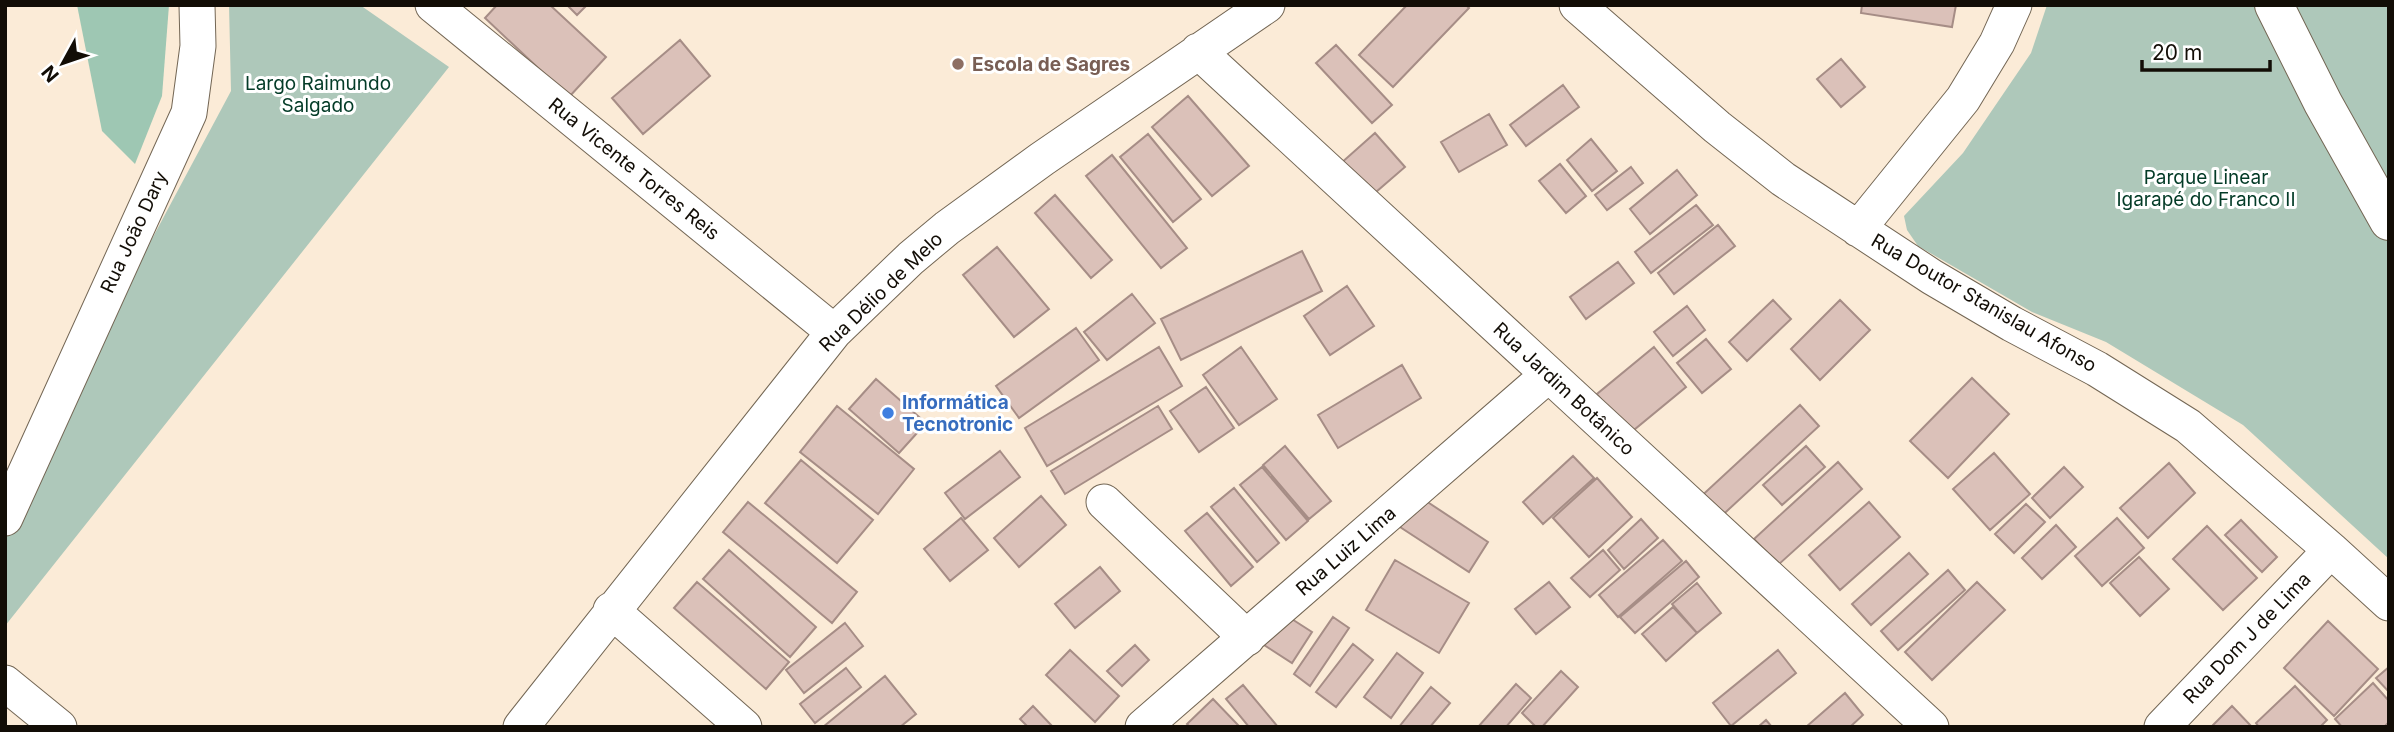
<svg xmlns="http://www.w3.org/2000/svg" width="2394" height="732" viewBox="0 0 2394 732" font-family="Inter,sans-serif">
  <rect width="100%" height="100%" fill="#fbebd7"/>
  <path fill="#aec8ba" d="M 229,5 L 360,5 L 449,67 L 5,626 L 5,514 L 231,91 Z
    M 2047,5 L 2389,5 L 2389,559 L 2243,425 L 2106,342 L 2032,312 L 1918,246 L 1907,230 L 1904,216 L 1963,153 L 2031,53 Z"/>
  <path fill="#9ec7b3" d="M 77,5 L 169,5 L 162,96 L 135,164 L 102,131 Z"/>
  <path fill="#dbc1b9" stroke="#a68d86" stroke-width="2" d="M 497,5 L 550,5 L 606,57 L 569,97 L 485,18 Z
    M 567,5 L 587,5 L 577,15 Z
    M 1407,5 L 1466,5 L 1469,8 L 1393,87 L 1359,55 Z
    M 1862,5 L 1956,5 L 1952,27 L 1861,13 Z
    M 680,40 L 710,76 L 643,134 L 612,98 Z
    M 1336,45 L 1392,105 L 1372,123 L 1316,63 Z
    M 1841,59 L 1865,87 L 1841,107 L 1817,79 Z
    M 1563,85 L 1579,107 L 1526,146 L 1510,125 Z
    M 1188,96 L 1249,166 L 1212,196 L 1152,127 Z
    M 1489,114 L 1507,145 L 1459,172 L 1441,142 Z
    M 1375,133 L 1405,167 L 1369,198 L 1340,164 Z
    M 1148,134 L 1201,199 L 1173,222 L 1120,157 Z
    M 1591,139 L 1617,171 L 1592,191 L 1567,160 Z
    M 1112,155 L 1187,248 L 1161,268 L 1086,176 Z
    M 1560,164 L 1586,196 L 1566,213 L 1539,181 Z
    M 1631,167 L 1643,183 L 1607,210 L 1595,195 Z
    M 1677,170 L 1697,195 L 1650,234 L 1630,209 Z
    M 1055,195 L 1112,260 L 1091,278 L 1035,213 Z
    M 1696,205 L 1713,225 L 1651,273 L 1635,252 Z
    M 1718,225 L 1735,246 L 1674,294 L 1658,273 Z
    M 997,247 L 1049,309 L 1014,337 L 963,275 Z
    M 1302,251 L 1322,291 L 1181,360 L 1161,319 Z
    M 1618,262 L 1634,283 L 1586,319 L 1570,297 Z
    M 1347,286 L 1374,326 L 1330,355 L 1304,316 Z
    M 1132,294 L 1155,323 L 1107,360 L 1084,332 Z
    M 1773,300 L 1791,319 L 1747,361 L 1729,342 Z
    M 1840,300 L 1870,330 L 1820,380 L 1791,349 Z
    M 1687,306 L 1705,330 L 1673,356 L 1654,332 Z
    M 1076,328 L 1099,360 L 1019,418 L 996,386 Z
    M 1706,339 L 1731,369 L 1702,393 L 1677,363 Z
    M 1159,347 L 1182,386 L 1047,466 L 1025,428 Z
    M 1241,347 L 1277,399 L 1239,425 L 1203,375 Z
    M 1654,347 L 1686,387 L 1629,434 L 1597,394 Z
    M 1402,365 L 1421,398 L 1338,448 L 1318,415 Z
    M 1972,378 L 2009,414 L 1948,478 L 1910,441 Z
    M 876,379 L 926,423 L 899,453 L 849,409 Z
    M 1206,387 L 1234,428 L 1199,452 L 1170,411 Z
    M 1800,405 L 1819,426 L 1715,522 L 1696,501 Z
    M 837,406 L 914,469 L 878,514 L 800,452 Z
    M 1158,406 L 1172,429 L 1065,494 L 1051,471 Z
    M 1285,446 L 1331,501 L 1309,519 L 1263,465 Z
    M 1806,446 L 1825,467 L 1782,505 L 1763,485 Z
    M 1000,451 L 1020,477 L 965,519 L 945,493 Z
    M 1994,453 L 2030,494 L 1990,530 L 1953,489 Z
    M 1573,456 L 1594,478 L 1543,524 L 1523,502 Z
    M 801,460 L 873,520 L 837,563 L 765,503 Z
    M 1838,462 L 1862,489 L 1778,565 L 1754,539 Z
    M 2169,463 L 2195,493 L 2148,538 L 2120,508 Z
    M 1262,467 L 1308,521 L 1286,540 L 1240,485 Z
    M 2064,467 L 2083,487 L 2050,518 L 2032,498 Z
    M 1597,478 L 1632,517 L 1589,557 L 1553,518 Z
    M 1234,488 L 1279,543 L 1257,562 L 1211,507 Z
    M 1041,496 L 1066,525 L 1019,567 L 994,538 Z
    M 1420,497 L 1488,542 L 1469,572 L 1400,527 Z
    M 748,502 L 857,592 L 832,623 L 723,532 Z
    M 1869,502 L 1900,537 L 1840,590 L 1809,555 Z
    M 2026,504 L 2045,522 L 2014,553 L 1995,534 Z
    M 1207,513 L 1253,567 L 1231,586 L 1185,531 Z
    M 961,518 L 988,550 L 950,581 L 924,549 Z
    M 2117,518 L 2144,548 L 2102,586 L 2075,556 Z
    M 1641,519 L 1658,538 L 1624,569 L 1608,550 Z
    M 2241,520 L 2277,557 L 2262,572 L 2225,535 Z
    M 2056,525 L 2076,547 L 2042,579 L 2022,558 Z
    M 2207,526 L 2257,578 L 2223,610 L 2173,559 Z
    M 1663,540 L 1682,561 L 1618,617 L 1599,595 Z
    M 729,550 L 816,627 L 790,657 L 703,579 Z
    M 1603,550 L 1620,570 L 1590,597 L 1571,578 Z
    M 1909,553 L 1928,574 L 1871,625 L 1852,604 Z
    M 2139,557 L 2169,589 L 2140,616 L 2110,583 Z
    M 1395,560 L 1469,603 L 1439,653 L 1366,610 Z
    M 1686,561 L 1699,577 L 1635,633 L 1620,617 Z
    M 1100,567 L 1120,591 L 1075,628 L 1055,604 Z
    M 1948,570 L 1965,590 L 1898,650 L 1881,631 Z
    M 697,582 L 789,662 L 766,689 L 674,608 Z
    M 1549,582 L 1570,607 L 1536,634 L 1515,609 Z
    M 1977,582 L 2005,610 L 1932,680 L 1905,652 Z
    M 1697,583 L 1721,613 L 1697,633 L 1672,604 Z
    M 1673,607 L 1697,633 L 1666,661 L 1642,634 Z
    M 1284,614 L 1312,632 L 1292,663 L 1264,645 Z
    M 1333,617 L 1349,628 L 1310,686 L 1294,674 Z
    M 2328,621 L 2378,669 L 2334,716 L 2284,668 Z
    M 845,623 L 863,646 L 804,693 L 786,670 Z
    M 1353,644 L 1373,660 L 1336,707 L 1316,692 Z
    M 1135,645 L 1149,660 L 1122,686 L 1107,671 Z
    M 1070,650 L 1119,696 L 1095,722 L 1046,675 Z
    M 1778,650 L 1796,673 L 1731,726 L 1713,703 Z
    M 1397,653 L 1423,673 L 1391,718 L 1364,697 Z
    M 2389,667 L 2389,692 L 2376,678 Z
    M 846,668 L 861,687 L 815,723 L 800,704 Z
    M 1561,671 L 1578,687 L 1542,727 L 1536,727 L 1522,713 Z
    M 885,676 L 916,714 L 900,727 L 823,727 Z
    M 2373,683 L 2389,701 L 2389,722 L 2384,727 L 2342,727 L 2335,719 Z
    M 1516,684 L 1531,698 L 1506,727 L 1478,727 Z
    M 1243,685 L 1278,727 L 1249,727 L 1226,699 Z
    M 2295,686 L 2327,720 L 2320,727 L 2259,727 L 2256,723 Z
    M 1431,687 L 1450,703 L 1430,727 L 1399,727 Z
    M 1845,693 L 1863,715 L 1850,727 L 1806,727 Z
    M 1213,699 L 1238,725 L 1236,727 L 1190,727 L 1187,724 Z
    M 1033,706 L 1053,727 L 1028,727 L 1020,719 Z
    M 2232,706 L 2252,727 L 2212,726 Z
    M 1766,720 L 1772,727 L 1758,727 Z"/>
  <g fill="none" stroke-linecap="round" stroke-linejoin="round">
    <defs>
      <path id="street" d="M 433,5 L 834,332
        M 1577,5 L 1717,127 L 1783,179 L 1932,277 L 2012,324 L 2097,369 L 2188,426 L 2331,550 L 2389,603
        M 1198,51 L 1931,727
        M 1858,229 L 1963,99 L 1997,43 L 2014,5
        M 1104,502 L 1247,638
        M 5,518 L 189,113 L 198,46 L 197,5
        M 611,610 L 744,727
        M 5,683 L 59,727
        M 521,727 L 834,332 L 911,258 L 947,228 L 1042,159 L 1267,5
        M 1143,727 L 1548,375
        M 2162,727 L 2331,550"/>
      <path id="highway" d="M 2274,5 L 2323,103 L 2389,221"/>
    </defs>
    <use href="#street" stroke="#736654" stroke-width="37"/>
    <use href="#highway" stroke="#736654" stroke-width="40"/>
    <use href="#street" stroke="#fff" stroke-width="35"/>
    <use href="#highway" stroke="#fff" stroke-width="38"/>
  </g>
  <circle fill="#8d6e63" stroke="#fff" stroke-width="2.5" cx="958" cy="64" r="7"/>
  <circle fill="#3f7fe0" stroke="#fff" stroke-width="2.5" cx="888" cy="413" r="7"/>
  <g text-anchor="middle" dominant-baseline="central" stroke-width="6" stroke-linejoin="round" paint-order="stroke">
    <g font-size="19" font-weight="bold" fill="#785e54" stroke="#fff" text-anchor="start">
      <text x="972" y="64">Escola de Sagres</text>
    </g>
    <g font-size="19" fill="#033b27" stroke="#fff">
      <text x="318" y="83">Largo Raimundo<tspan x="318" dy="22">Salgado</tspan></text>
      <text x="2206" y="177">Parque Linear<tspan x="2206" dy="22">Igarapé do Franco II</tspan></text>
    </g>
    <g font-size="19" fill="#120d06" stroke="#fff">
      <text transform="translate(634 169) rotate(39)">Rua Vicente Torres Reis</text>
      <text transform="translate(134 232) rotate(-65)">Rua João Dary</text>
      <text transform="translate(881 292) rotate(-44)">Rua Délio de Melo</text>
      <text transform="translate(1984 303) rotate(30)">Rua Doutor Stanislau Afonso</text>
      <text transform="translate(1564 389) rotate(43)">Rua Jardim Botânico</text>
      <text transform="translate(1346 551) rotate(-41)">Rua Luiz Lima</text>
      <text transform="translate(2247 638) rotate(-46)">Rua Dom J de Lima</text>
    </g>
    <g font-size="19" font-weight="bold" fill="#366cbe" stroke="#fff" text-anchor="start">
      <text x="902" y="402">Informática<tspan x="902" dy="22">Tecnotronic</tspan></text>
    </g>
  </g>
  <rect width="2394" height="732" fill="none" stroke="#120d06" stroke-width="14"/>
  <g transform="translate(63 63) rotate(230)" stroke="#ffffff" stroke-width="5" paint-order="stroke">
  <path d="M0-5L12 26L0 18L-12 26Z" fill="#120d06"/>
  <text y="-10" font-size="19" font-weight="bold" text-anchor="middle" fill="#120d06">N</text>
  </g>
  <path d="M2142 60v10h128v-10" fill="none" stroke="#120d06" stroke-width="3.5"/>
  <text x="2152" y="60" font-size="21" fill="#120d06" stroke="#ffffff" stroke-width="5" paint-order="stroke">20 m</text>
</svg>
